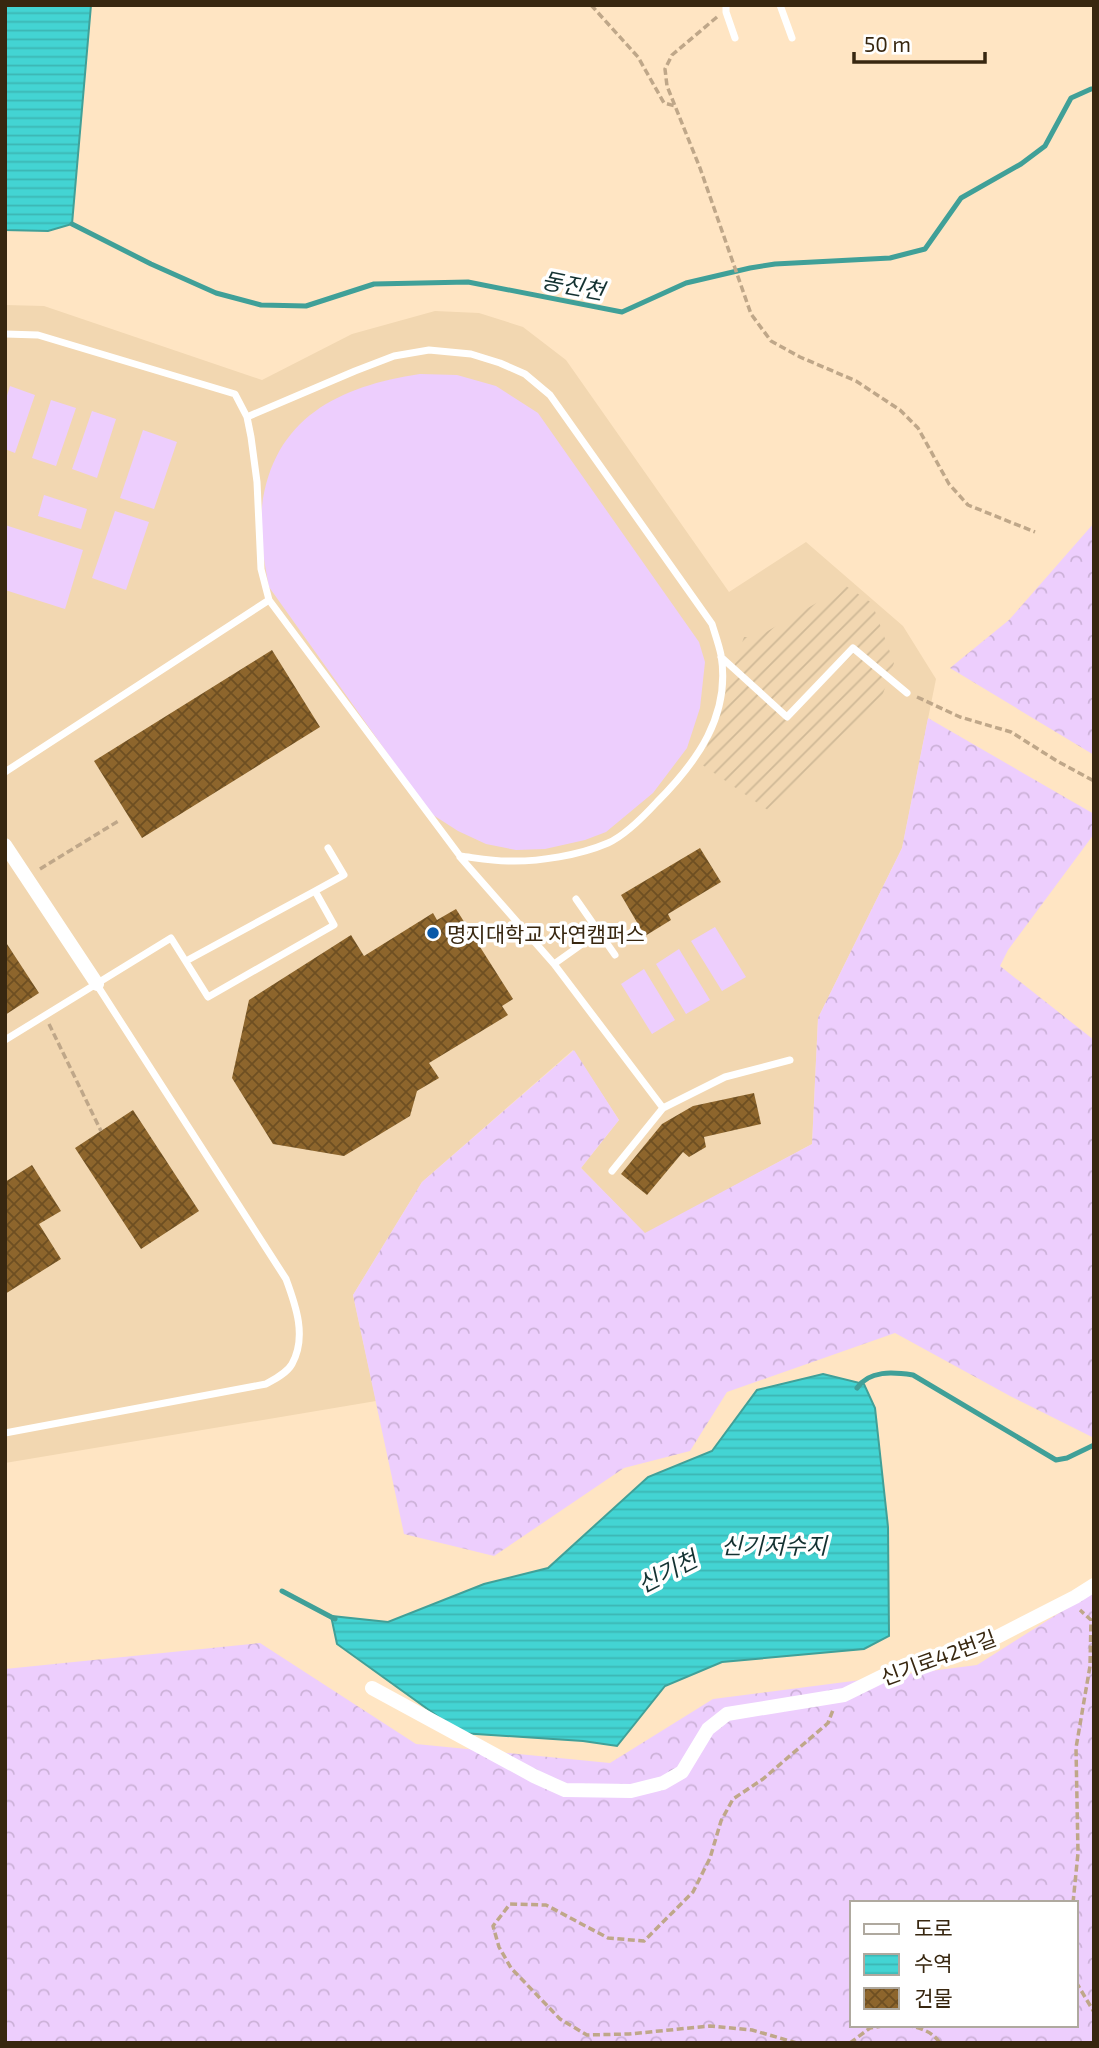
<svg xmlns="http://www.w3.org/2000/svg" width="1099" height="2048" viewBox="0 0 1099 2048" font-family="'Exo 2','Noto Sans KR',sans-serif">
  <defs>
    <pattern id="industrial-furrows" width="10" height="10" patternUnits="userSpaceOnUse" patternTransform="scale(1.75)"><rect width="10" height="10" fill="#f2d7b1"/><path d="M-1 1l2-2M0 10L10 0M9 11l2-2" fill="none" stroke="#d0b997"/></pattern>
    <pattern id="forest-crowns" width="20" height="18" patternUnits="userSpaceOnUse" patternTransform="scale(1.75)"><rect width="20" height="18" fill="#edcefd"/><path d="M2 6a3 3 0 1 1 6 0M12 15a3 3 0 1 1 6 0" fill="none" stroke="#ccb1d8"/></pattern>
    <pattern id="water-rules" width="6" height="5" patternUnits="userSpaceOnUse" patternTransform="scale(1.75)"><rect width="6" height="5" fill="#43d4d3"/><path d="M0 2.5h6" fill="none" stroke="#3cb6b4"/></pattern>
    <pattern id="building-cross-hatch" width="8" height="8" patternUnits="userSpaceOnUse" patternTransform="scale(1.75)"><rect width="8" height="8" fill="#8d652c"/><path d="M0 0l8 8M0 8l8-8" fill="none" stroke="#6e4f22"/></pattern>
  </defs>
  <rect width="100%" height="100%" fill="#ffe5c3"/>
  <path fill="#f2d7b1" d="M 5,305 L 44,306 L 262,380 L 352,334 L 435,311 L 479,313 L 523,327 L 566,360 L 729,592 L 806,542 L 903,626 L 936,679 L 902,848 L 818,1018 L 812,1144 L 645,1234 L 581,1168 L 619,1120 L 573,1050 L 422,1182 L 353,1295 L 376,1401 L 5,1463 Z"/>
  <path fill="url(#industrial-furrows)" d="M 846,586 L 872,603 L 894,663 L 880,702 L 772,813 L 701,764 L 744,637 L 757,637 Z"/>
  <path fill="url(#forest-crowns)" fill-rule="evenodd" d="M 1094,523 L 1094,755 L 950,668 L 1009,620 Z
    M 928,718 L 1094,814 L 1094,834 L 1008,950 L 1000,966 L 1094,1040 L 1094,1438 L 1010,1396 L 895,1333 L 727,1392 L 690,1451 L 624,1468 L 494,1556 L 404,1534 L 353,1295 L 422,1182 L 574,1050 L 619,1120 L 581,1168 L 645,1233 L 812,1144 L 818,1018 L 902,848 Z
    M 1094,1565 L 1094,2043 L 5,2043 L 5,1669 L 260,1643 L 416,1744 L 610,1763 L 713,1699 L 977,1665 L 1091,1593 ZM 852,1903 L 1076,1903 L 1076,2025 L 852,2025 Z"/>
  <path fill="#edcefd" d="M 420,374 L 457,375 L 496,386 L 538,413 L 699,642 L 705,662 L 700,708 L 687,748 L 653,793 L 606,832 L 585,840 L 545,849 L 516,850 L 486,844 L 458,831 L 430,813 L 269,587 C 264,561 259,533 262,507 C 273,418 339,386 420,374 Z
    M 10,386 L 35,395 L 15,453 L 5,449 L 5,402 Z
    M 51,400 L 76,408 L 56,466 L 32,458 Z
    M 92,411 L 116,419 L 97,478 L 72,469 Z
    M 143,430 L 177,442 L 154,509 L 120,498 Z
    M 44,495 L 87,509 L 81,529 L 38,516 Z
    M 115,511 L 149,522 L 126,590 L 92,578 Z
    M 5,525 L 83,550 L 65,609 L 5,590 Z
    M 715,927 L 746,977 L 722,991 L 691,941 Z
    M 679,949 L 710,1000 L 686,1014 L 656,964 Z
    M 644,969 L 675,1020 L 652,1034 L 621,984 Z"/>
  <path fill="url(#water-rules)" stroke="#40a098" stroke-width="2" d="M 5,5 L 91,5 L 72,224 L 48,231 L 5,230 Z
    M 823,1374 L 864,1384 L 875,1408 L 888,1527 L 889,1636 L 864,1649 L 722,1662 L 665,1686 L 617,1746 L 583,1741 L 461,1733 L 337,1644 L 331,1616 L 388,1622 L 484,1584 L 548,1568 L 648,1477 L 712,1451 L 757,1390 Z"/>
  <g fill="none" stroke-linecap="round" stroke-linejoin="round">
    <path stroke="#40a098" stroke-width="5" d="M 72,224 L 151,264 L 216,293 L 261,305 L 306,306 L 374,284 L 468,282 L 622,312 L 686,283 L 750,268 L 775,264 L 890,258 L 925,249 L 961,198 L 1021,164 L 1045,146 L 1071,98 L 1091,89 L 1094,89
      M 857,1388 C 869,1370 893,1372 913,1375 L 1056,1460 L 1067,1458 L 1094,1445
      M 282,1591 L 335,1619"/>
  </g>
  <path fill="url(#building-cross-hatch)" d="M 272,650 L 320,727 L 142,838 L 94,761 Z
    M 700,848 L 721,882 L 668,914 L 671,920 L 645,936 L 621,895 Z
    M 456,909 L 513,999 L 502,1006 L 508,1015 L 429,1063 L 439,1078 L 417,1091 L 410,1116 L 344,1156 L 273,1144 L 232,1078 L 249,1000 L 351,935 L 364,956 L 433,913 L 437,920 Z
    M 5,941 L 39,993 L 5,1015 Z
    M 754,1093 L 761,1124 L 704,1137 L 706,1147 L 689,1157 L 683,1152 L 647,1195 L 621,1174 L 662,1124 L 693,1106 Z
    M 133,1110 L 199,1211 L 141,1249 L 75,1148 Z
    M 32,1165 L 61,1211 L 39,1224 L 61,1259 L 5,1294 L 5,1182 Z"/>
  <g fill="none" stroke-linecap="round" stroke-linejoin="round">
    <path stroke="#bfa789" stroke-width="3.5" stroke-dasharray="7 3.5" stroke-linecap="butt" d="M 591,5 L 638,57 L 664,103 L 675,106
      M 717,17 L 672,55 L 665,69 L 667,86 L 700,168 L 751,314 L 771,341 L 800,357 L 856,381 L 900,410 L 918,428 L 949,484 L 968,505 L 1035,532
      M 917,697 L 960,717 L 1011,732 L 1057,761 L 1094,781
      M 40,869 L 120,820
      M 49,1024 L 101,1131
      M 1073,1903 L 1078,1853 L 1076,1748 L 1090,1666 L 1091,1620 L 1080,1610
      M 1076,1982 L 1094,2012
      M 906,2025 C 920,2028 932,2031 940,2043
      M 797,2043 L 752,2030 L 710,2026 L 629,2034 L 587,2035 L 560,2019 L 511,1968 L 499,1947 L 493,1926 L 510,1904 L 546,1905 L 608,1938 L 644,1941 L 693,1892 L 710,1858 L 721,1821 L 733,1799 L 763,1779 L 828,1723 L 833,1710
      M 850,2043 L 870,2028 L 889,2025"/>
    <path stroke="#fff" stroke-width="7" d="M 726,5 L 726,12 L 735,38
      M 780,5 L 792,38
      M 5,334 L 38,335 L 235,394 L 247,417 L 251,437 L 257,482 L 261,569 L 269,600 L 460,856 C 476,858 492,861 508,861 C 539,862 580,855 608,843 C 624,836 645,815 657,802 C 697,762 731,715 721,655 C 719,645 715,634 712,624 L 550,395 L 525,374 L 500,363 L 471,354 L 429,350 L 394,356 L 355,371 L 247,417
      M 721,657 L 787,717 L 853,648 L 907,693
      M 5,772 L 269,600
      M 460,857 L 554,964 L 663,1108 L 725,1077 L 790,1060
      M 315,891 L 344,875 L 328,848
      M 599,932 L 615,955
      M 554,964 L 599,932 L 576,899
      M 5,1040 L 171,938 L 208,997 L 334,925 L 315,891 L 186,961
      M 612,1171 L 663,1108
      M 5,1433 L 266,1384 C 275,1379 287,1373 292,1364 C 307,1337 296,1306 286,1279 L 97,985"/>
    <path stroke="#fff" stroke-width="14" d="M 5,845 L 97,984
      M 372,1688 L 534,1776 L 565,1790 L 631,1791 L 663,1783 L 682,1772 L 708,1729 L 727,1714 L 844,1695 L 905,1665 L 993,1639 L 1075,1597 L 1094,1585"/>
  </g>
  <circle fill="#0a59a8" stroke="#fff" stroke-width="2.5" cx="433" cy="933" r="7"/>
  <g text-anchor="middle" dominant-baseline="central" stroke-width="7" stroke-linejoin="round" paint-order="stroke">
    <g font-size="21" fill="#382710" stroke="#fff" text-anchor="start">
      <text x="447" y="933">명지대학교 자연캠퍼스</text>
    </g>
    <g font-size="21" fill="#382710" stroke="#fff">
      <text transform="translate(938 1657) rotate(-20)">신기로42번길</text>
    </g>
    <g font-size="23" font-style="italic" fill="#143232" stroke="#fff">
      <text transform="translate(573 285) rotate(11)">동진천</text>
      <text x="774" y="1545">신기저수지</text>
      <text transform="translate(667 1571) rotate(-27)">신기천</text>
    </g>
  </g>
  <rect width="1099" height="2048" fill="none" stroke="#382710" stroke-width="14"/>
  <rect x="850" y="1901" width="228" height="126" fill="#ffffff" stroke="#afa99f" stroke-width="2"/>
  <rect x="864" y="1924" width="35" height="10" fill="#ffffff" stroke="#afa99f" stroke-width="2"/>
  <text x="914" y="1936" font-size="21" fill="#382710">도로</text>
  <rect x="864" y="1954" width="35" height="21" fill="url(#water-rules)" stroke="#afa99f" stroke-width="2"/>
  <text x="914" y="1971" font-size="21" fill="#382710">수역</text>
  <rect x="864" y="1988" width="35" height="21" fill="url(#building-cross-hatch)" stroke="#afa99f" stroke-width="2"/>
  <text x="914" y="2006" font-size="21" fill="#382710">건물</text>
  <path d="M854 52v10h131v-10" fill="none" stroke="#382710" stroke-width="3.5"/>
  <text x="864" y="52" font-size="21" fill="#382710" stroke="#ffffff" stroke-width="5" paint-order="stroke">50 m</text>
</svg>
